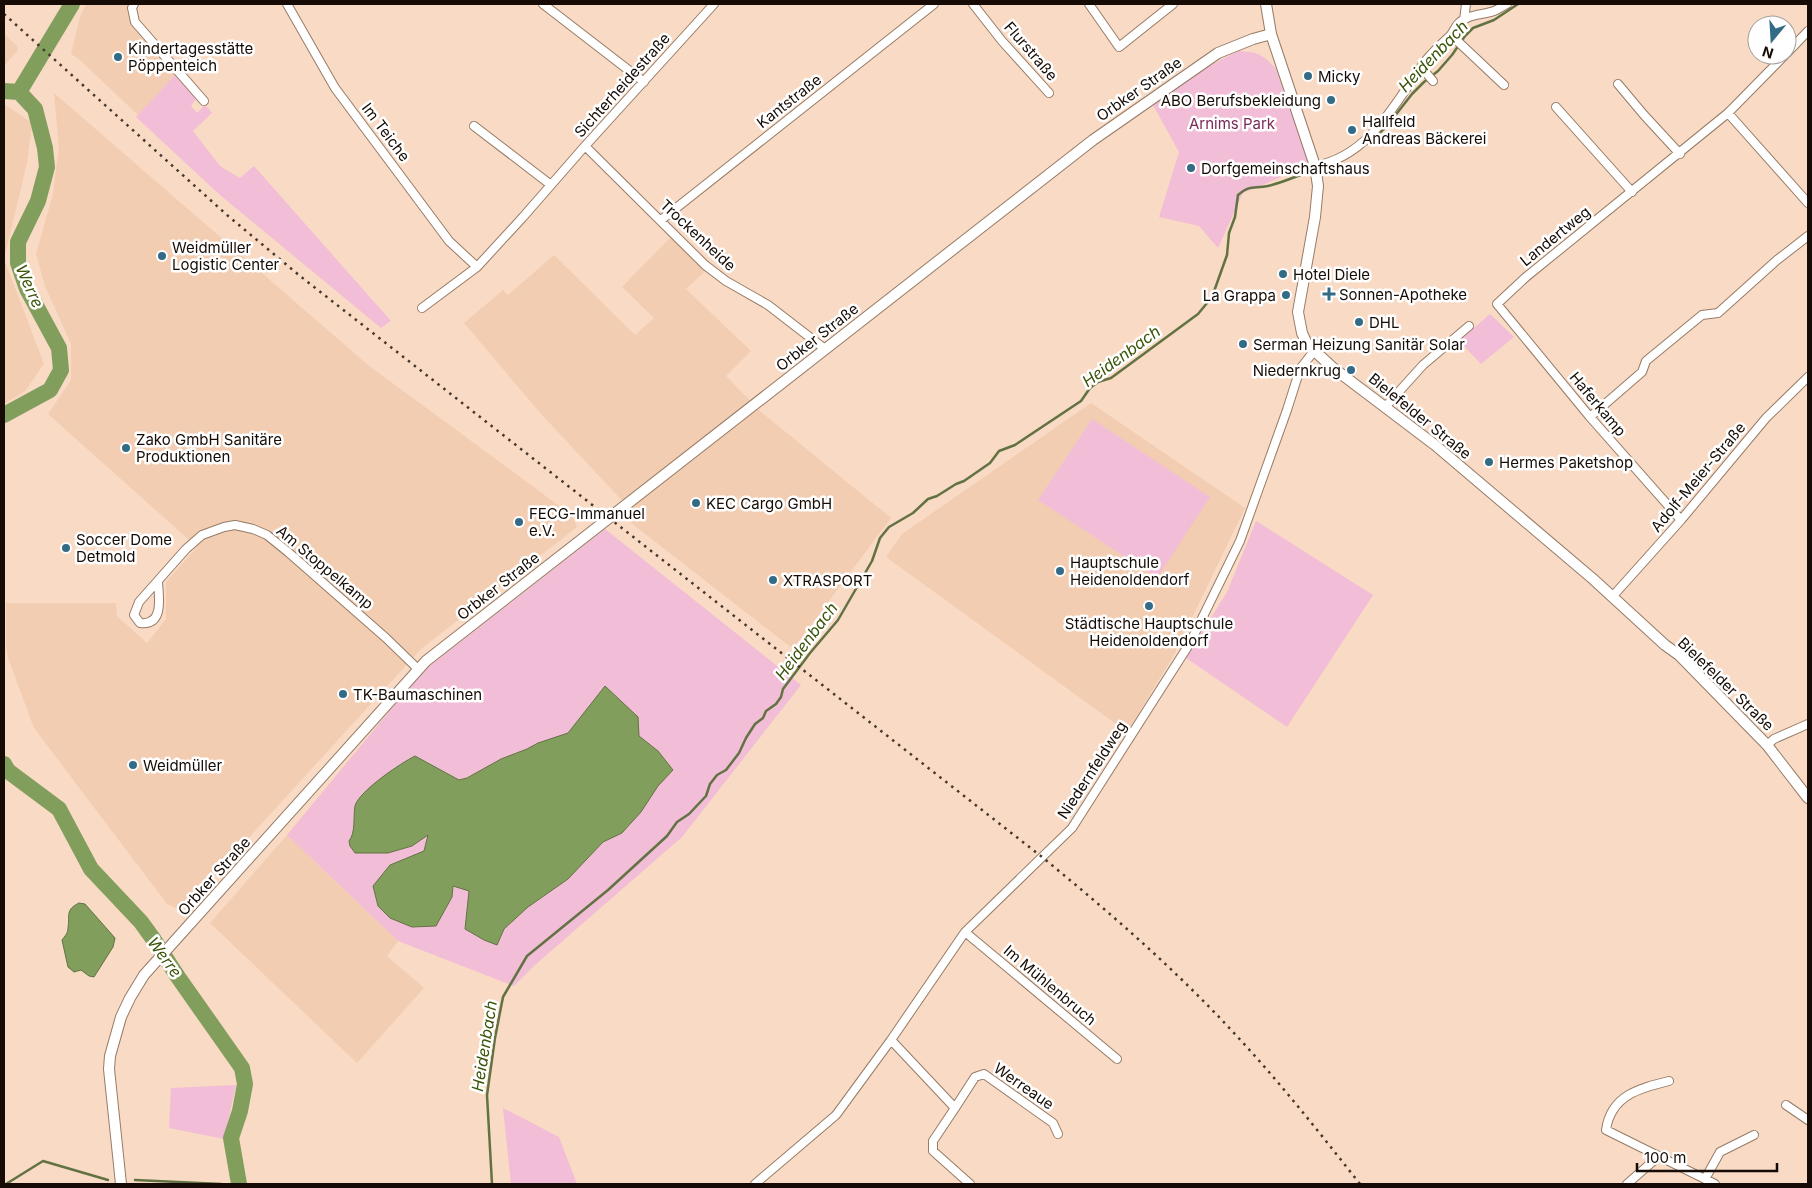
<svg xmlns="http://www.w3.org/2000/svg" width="1812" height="1188" viewBox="0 0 1812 1188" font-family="Inter,sans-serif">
  <rect width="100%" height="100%" fill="#f9dac4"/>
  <path fill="#f2cdb2" d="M 86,4 L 128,4 L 127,11 L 129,19 L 133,26 L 176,74 L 138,115 L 80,60 L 71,54 L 80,16 Z
    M 4,34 L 17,46 L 18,50 L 4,66 Z
    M 54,93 L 368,365 L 554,502 L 573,518 L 577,527 L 421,649 L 182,911 L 167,904 L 34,728 L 8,658 L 6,646 L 6,603 L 116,603 L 117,616 L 147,643 L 166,619 L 166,582 L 197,547 L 48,414 L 71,380 L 71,344 L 45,286 L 36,254 L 53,194 L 59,147 Z
    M 4,104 L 32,123 L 27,163 L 4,259 L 44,364 L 25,391 L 4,404 Z
    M 671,237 L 705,271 L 686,289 L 751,351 L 726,376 L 760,411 L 891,518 L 793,649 L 626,519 L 633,513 L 631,510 L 542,415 L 464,323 L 503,290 L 508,295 L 554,255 L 635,335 L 654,318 L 622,287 Z
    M 1091,403 L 1245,508 L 1174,655 L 1127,732 L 886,557 L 902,534 Z
    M 287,835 L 398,941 L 387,956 L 424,988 L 357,1063 L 210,923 Z"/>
  <path fill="#f2bdd6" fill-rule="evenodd" d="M 1239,51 C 1257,52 1263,54 1276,69 L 1310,165 L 1243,193 L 1218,248 L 1199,226 L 1159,217 L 1179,152 L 1153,105 C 1180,84 1208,65 1239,51 Z
    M 176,74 L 198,96 L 191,106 L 197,113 L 204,106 L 207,107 L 212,113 L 193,131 L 220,166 L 240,178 L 254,166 L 391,321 L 381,328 L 220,195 L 136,117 Z
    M 1490,314 L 1514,337 L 1481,364 L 1459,341 Z
    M 1092,419 L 1210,497 L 1157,578 L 1038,500 Z
    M 1256,521 L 1373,595 L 1287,727 L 1186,658 L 1227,592 Z
    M 605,529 L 801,685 L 682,837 L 535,965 L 514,986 L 398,941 L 287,835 L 421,673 ZM 605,686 L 639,736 L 658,751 L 673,770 L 658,786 L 641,812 L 623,833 L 603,842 L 568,879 L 528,907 L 504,929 L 469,891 L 453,886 L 452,897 L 436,926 L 412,927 L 390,918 L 424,851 L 428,834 L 412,846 L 388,853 L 355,853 L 349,841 L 415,756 L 460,780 L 467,778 L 501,759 L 527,749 L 538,743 L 568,733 Z
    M 236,1085 L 224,1139 L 169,1128 L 171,1088 Z
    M 503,1108 L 559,1137 L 577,1184 L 511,1184 Z"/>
  <path fill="#829e5d" stroke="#627243" d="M 605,686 L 638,717 L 639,736 L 658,751 L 673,770 L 658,786 L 641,812 L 622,833 L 603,842 L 568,879 L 528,907 L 504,929 L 497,945 L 484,940 L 465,929 L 469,891 L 453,886 L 452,897 L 436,926 L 412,927 L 390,918 L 378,906 L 373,886 L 390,865 L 424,851 L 428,835 L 412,846 L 388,853 L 355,853 L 350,846 L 349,841 C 356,832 353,817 355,806 C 359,791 401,763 415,756 L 459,780 L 467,778 L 501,759 L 527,749 L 538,743 L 568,733 Z
    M 79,903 L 85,904 L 115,938 L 113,947 L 94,977 L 89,976 L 81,970 L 74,972 L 68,967 L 62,940 C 65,936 68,933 68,928 C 70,915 65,910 79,903 Z"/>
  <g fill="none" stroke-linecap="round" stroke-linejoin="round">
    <path stroke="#627243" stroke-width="2.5" d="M 1375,137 L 1387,126 L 1412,94 L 1424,82 L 1438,71 L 1452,55 L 1465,36 L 1473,28 L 1494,20 L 1518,4
      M 135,1180 L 221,1184
      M 6,1184 L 43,1161 L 108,1180
      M 492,1184 L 487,1095 L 495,1038 L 503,997 L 527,956 L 608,890 L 667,836 L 677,822 L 689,814 L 706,796 L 710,784 L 717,775 L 726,770 L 739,753 L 746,738 L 755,724 L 763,718 L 766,711 L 776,704 L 781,697 L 783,689 L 810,653 L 838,620 L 872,561 L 880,538 L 889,527 L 913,513 L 928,499 L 937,496 L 956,484 L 964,481 L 990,463 L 999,451 L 1015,445 L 1081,401 L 1090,388 L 1098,382 L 1111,378 L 1198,314 L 1212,297 L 1227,255 L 1229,233 L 1235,217 L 1238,195 C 1251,184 1254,189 1268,186 C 1281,183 1294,177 1306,173"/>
    <path stroke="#829e5d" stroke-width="16" d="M 4,91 L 19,92 L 35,109 L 45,148 L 47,167 L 38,201 L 18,242 L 18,263 L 27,289 L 59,348 L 61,370 L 50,390 L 4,415
      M 19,92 L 72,4
      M 4,764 L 8,771 L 59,809 L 91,869 L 141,922 L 154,940 L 178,977 L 242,1068 L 245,1084 L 240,1111 L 231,1138 L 239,1184"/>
    <defs>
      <path id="street" d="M 134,4 L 132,8 L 135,22 L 204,101
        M 287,4 L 335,88 L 449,241 L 477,267
        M 543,4 L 644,82
        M 973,4 L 1002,41 L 1049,93
        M 1089,4 L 1119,47 L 1173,4
        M 1464,20 L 1466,4
        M 1451,35 L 1504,85
        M 1787,53 L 1808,31
        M 1421,67 L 1433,81
        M 1618,84 L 1644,115 L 1680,154
        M 1556,107 L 1632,192
        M 1728,113 L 1808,203
        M 474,126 L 551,185
        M 585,146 L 705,265 L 726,281 L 768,305 L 825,349
        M 1315,166 C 1368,156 1393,107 1421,67 C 1429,55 1439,46 1450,36 C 1453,33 1455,27 1458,24 C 1467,14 1483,15 1494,11 C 1499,9 1503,6 1507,4
        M 661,220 L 934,4
        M 422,308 L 477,267 L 523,217 L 585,146 L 714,4
        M 1386,406 L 1423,365 L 1469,326
        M 1590,417 L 1642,372 L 1646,361 L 1702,315 L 1718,313 L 1777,260 L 1808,236
        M 1681,520 L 1590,417 L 1497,304 L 1526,277 L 1728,113 L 1785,55
        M 158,582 C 159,598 164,626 140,623 L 134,615 L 139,602 L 186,549 L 202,535 L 224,527 L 235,525 L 253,529 L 267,535 L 288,552 L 386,638 L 418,669
        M 1612,597 L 1681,520 L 1766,418 L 1808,377
        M 1767,745 L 1774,739 L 1808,724
        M 965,932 L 1117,1059
        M 891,1040 L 955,1108 L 933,1141 L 933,1151 L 970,1184
        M 1669,1081 C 1640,1088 1611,1095 1606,1130 L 1715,1184
        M 1786,1105 L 1808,1120
        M 955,1108 L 975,1077 L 984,1074 L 1053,1123 L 1058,1134
        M 1705,1179 L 1720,1152 L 1754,1135
        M 755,1184 L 836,1115 L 891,1040 L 965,932 L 1072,828 L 1190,643 L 1240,541 L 1287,410 L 1300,369 L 1314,351
        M 1627,1184 L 1659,1156"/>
      <path id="secondary" d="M 1266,4 L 1271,34 L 1315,166 L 1318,186 L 1315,217 L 1298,312 L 1302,333 L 1307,344 L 1332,367 L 1435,445 L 1593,579 L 1665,645 L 1679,655 L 1767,745 L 1808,798
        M 121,1184 L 109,1069 L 110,1056 L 121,1017 L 130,998 L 144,975 L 171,945 L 426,661 L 1093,140 L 1218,53 L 1253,39 L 1271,34"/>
    </defs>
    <use href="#street" stroke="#967b66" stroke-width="10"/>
    <use href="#secondary" stroke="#967b66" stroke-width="12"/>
    <use href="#street" stroke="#fff" stroke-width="8"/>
    <use href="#secondary" stroke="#fff" stroke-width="10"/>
    <path stroke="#45372d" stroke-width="2.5" stroke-dasharray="2.5 5" stroke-linecap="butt" d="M 4,14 L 227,215 L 300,276 L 1042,857 C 1109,912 1174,968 1233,1032 C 1278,1080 1319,1132 1360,1184"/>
  </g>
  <g fill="#336a85" stroke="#fff" stroke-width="2">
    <circle cx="118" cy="57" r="5"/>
    <circle cx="1308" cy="76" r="5"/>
    <circle cx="1331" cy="100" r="5"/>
    <circle cx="1352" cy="130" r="5"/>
    <circle cx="1191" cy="168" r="5"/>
    <circle cx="162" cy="256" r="5"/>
    <circle cx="1283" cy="274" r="5"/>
    <path d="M1326.5 286.5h5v5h5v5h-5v5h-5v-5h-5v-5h5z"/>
    <circle cx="1286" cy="295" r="5"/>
    <circle cx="1359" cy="322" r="5"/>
    <circle cx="1243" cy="344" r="5"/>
    <circle cx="1351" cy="370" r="5"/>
    <circle cx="126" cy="448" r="5"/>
    <circle cx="1489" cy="462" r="5"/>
    <circle cx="696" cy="503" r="5"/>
    <circle cx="519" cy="522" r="5"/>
    <circle cx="66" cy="548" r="5"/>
    <circle cx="1060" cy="571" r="5"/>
    <circle cx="773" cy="580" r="5"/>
    <circle cx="1149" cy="606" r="5"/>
    <circle cx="343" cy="694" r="5"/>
    <circle cx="133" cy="765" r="5"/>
  </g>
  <g text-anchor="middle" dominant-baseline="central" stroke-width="5" stroke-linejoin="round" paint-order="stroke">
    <g font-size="15" fill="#160c05" stroke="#fff" text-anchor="start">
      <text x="128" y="48">Kindertagesstätte<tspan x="128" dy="17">Pöppenteich</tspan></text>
      <text x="1318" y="76">Micky</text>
      <text x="1321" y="100" text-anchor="end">ABO Berufsbekleidung</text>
      <text x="1362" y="121">Hallfeld<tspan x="1362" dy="17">Andreas Bäckerei</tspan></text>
      <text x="1201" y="168">Dorfgemeinschaftshaus</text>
      <text x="172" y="247">Weidmüller<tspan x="172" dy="17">Logistic Center</tspan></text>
      <text x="1293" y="274">Hotel Diele</text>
      <text x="1339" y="294">Sonnen-Apotheke</text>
      <text x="1276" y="295" text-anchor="end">La Grappa</text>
      <text x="1369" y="322">DHL</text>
      <text x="1253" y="344">Serman Heizung Sanitär Solar</text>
      <text x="1341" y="370" text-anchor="end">Niedernkrug</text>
      <text x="136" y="439">Zako GmbH Sanitäre<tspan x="136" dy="17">Produktionen</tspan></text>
      <text x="1499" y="462">Hermes Paketshop</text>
      <text x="706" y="503">KEC Cargo GmbH</text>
      <text x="529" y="513">FECG-Immanuel<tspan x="529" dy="17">e.V.</tspan></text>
      <text x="76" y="539">Soccer Dome<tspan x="76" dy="17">Detmold</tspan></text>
      <text x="1070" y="562">Hauptschule<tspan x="1070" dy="17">Heidenoldendorf</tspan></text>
      <text x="783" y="580">XTRASPORT</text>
      <text x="1149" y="623" text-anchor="middle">Städtische Hauptschule<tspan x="1149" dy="17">Heidenoldendorf</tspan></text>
      <text x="353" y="694">TK-Baumaschinen</text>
      <text x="143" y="765">Weidmüller</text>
    </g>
    <g font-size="15" fill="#160c05" stroke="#fff">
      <text transform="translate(1031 51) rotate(49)">Flurstraße</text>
      <text transform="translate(622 85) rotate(-48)">Sichterheidestraße</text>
      <text transform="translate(1139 89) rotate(-35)">Orbker Straße</text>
      <text transform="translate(789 101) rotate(-38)">Kantstraße</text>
      <text transform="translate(386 132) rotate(53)">Im Teiche</text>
      <text transform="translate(698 235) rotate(43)">Trockenheide</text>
      <text transform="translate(1555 236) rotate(-39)">Landertweg</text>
      <text transform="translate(817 337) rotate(-38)">Orbker Straße</text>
      <text transform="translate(1598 404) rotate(50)">Haferkamp</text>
      <text transform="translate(1420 416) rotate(39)">Bielefelder Straße</text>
      <text transform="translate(1698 477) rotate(-50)">Adolf-Meier-Straße</text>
      <text transform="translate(325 567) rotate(40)">Am Stoppelkamp</text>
      <text transform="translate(498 586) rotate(-38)">Orbker Straße</text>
      <text transform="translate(1726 684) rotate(44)">Bielefelder Straße</text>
      <text transform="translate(1092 770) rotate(-57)">Niedernfeldweg</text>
      <text transform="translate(214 876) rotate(-48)">Orbker Straße</text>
      <text transform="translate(1050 985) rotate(40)">Im Mühlenbruch</text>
      <text transform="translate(1024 1086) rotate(35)">Werreaue</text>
    </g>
    <g font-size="15" fill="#7b2858" stroke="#fff">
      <text x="1232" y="123">Arnims Park</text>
    </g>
    <g font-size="16" font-style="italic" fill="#395307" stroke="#fff">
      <text transform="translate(1433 56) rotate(-46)">Heidenbach</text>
      <text transform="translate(30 286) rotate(66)">Werre</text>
      <text transform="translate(1121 356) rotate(-36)">Heidenbach</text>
      <text transform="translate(806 641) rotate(-53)">Heidenbach</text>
      <text transform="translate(165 957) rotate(54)">Werre</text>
      <text transform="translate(484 1046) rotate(-81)">Heidenbach</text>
    </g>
  </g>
  <rect width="1812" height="1188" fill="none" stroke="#160c05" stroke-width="10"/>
  <g transform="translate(1772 40) rotate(198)"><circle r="24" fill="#ffffff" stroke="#a29e9b"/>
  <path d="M0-4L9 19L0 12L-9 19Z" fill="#336a85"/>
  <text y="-8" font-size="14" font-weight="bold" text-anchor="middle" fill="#160c05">N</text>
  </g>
  <path d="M1637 1163v8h140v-8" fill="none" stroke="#160c05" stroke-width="2.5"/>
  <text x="1644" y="1163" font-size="15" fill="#160c05" stroke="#ffffff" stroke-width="4" paint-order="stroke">100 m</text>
</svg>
